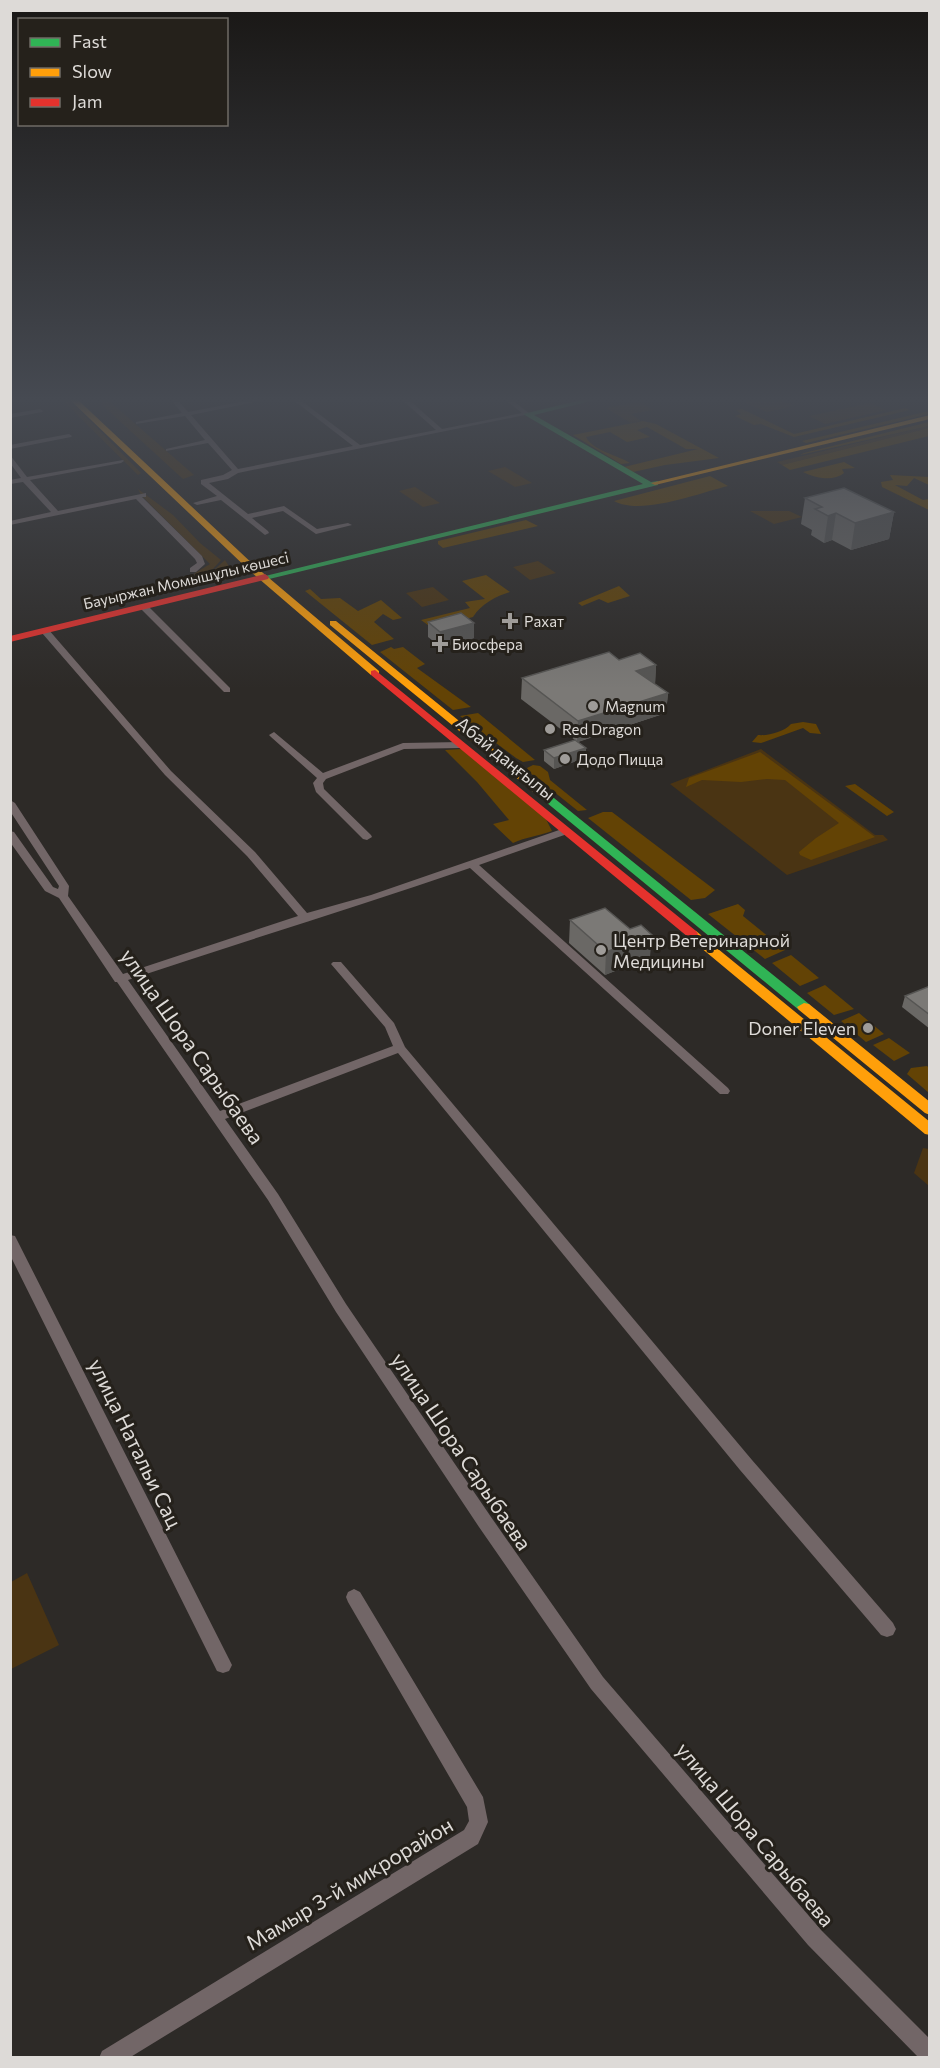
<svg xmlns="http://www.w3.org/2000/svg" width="940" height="2068" viewBox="0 0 940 2068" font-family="Commissioner,sans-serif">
  <rect width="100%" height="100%" fill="#2d2a27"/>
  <path fill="#4a3413" d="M 61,399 L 69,399 L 141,473 L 138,475 Z
    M 756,399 L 779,399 L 794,406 L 767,412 L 744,402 Z
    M 103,400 L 108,400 L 194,475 L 183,479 L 100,403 Z
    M 639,402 L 653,410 L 631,414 L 641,421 L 631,423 L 606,408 Z
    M 870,403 L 886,410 L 825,424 L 809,416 Z
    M 929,426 L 929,428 L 782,465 L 777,462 Z
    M 505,467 L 532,483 L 515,487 L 488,471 Z
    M 415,487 L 440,503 L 423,507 L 399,491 Z
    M 138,489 L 173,515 L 200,543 L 221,560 L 213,569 L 192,575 L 210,564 L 141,495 Z
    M 750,511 L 789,511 L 802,517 L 774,524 Z
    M 225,560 L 236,577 L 206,584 L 202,579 L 219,575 L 216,572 L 202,575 L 214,570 Z
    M 538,561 L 556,573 L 530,580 L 513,567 Z
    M 433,587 L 449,600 L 422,607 L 406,593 Z
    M 761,749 L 875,835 L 883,835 L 888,840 L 787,875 L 670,784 Z
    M 923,1148 L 929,1149 L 929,1186 L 914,1173 Z
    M 27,1573 L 59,1645 L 11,1669 L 11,1582 Z"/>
  <path fill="#634305" d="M 905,408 L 910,410 L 794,437 L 761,424 L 754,425 L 735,416 L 741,414 L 736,410 L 742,409 L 794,434 Z
    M 929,411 L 929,414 L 806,443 L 802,441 Z
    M 643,421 L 656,424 L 719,458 L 665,465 L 633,472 L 624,467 L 698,449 L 686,449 L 647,427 L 637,430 L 650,437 L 627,442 L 610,432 L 586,437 C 592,450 617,455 630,463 L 621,464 L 573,435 Z
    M 929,422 L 929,426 L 800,455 L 804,453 Z
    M 929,428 L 929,436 L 790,470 L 782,465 Z
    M 844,462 L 855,468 L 842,469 L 844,473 C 833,482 815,478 803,472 Z
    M 890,475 L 929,477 L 929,485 L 914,478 L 907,486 L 895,485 L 923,500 L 929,499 L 929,510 L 882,487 L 881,482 L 893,480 Z
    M 710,476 L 728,486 C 699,493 641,516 614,501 Z
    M 526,520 L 538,526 L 443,548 L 438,544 L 438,541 Z
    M 486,575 L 510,592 C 496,596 481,604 473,617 L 432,628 L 421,620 L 470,608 L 465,602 L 485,599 L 462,581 Z
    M 619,586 L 630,596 L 608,603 L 599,599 L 582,606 L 578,603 Z
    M 310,589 L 321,599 L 340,598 L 358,611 L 381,600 L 402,618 L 393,620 L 383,614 L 374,622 L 394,639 L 372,645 L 305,591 Z
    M 391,647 L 394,649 L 403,647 L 425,664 L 417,668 L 471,707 L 453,710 L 380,652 Z
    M 478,713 L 529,755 L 535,760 L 523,762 L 516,758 L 460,716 Z
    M 803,722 L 816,724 L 821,734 L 810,733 L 803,728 L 761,743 L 752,742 L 758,735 C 768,736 784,732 791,724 Z
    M 462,749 L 545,817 L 552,831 C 538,836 526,837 513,843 L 493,824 L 509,820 L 477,782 L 445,750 Z
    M 760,752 L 875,837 L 811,860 L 800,855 L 799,852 L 816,838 L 839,823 L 785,780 L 767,779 L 741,782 L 702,780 L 686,787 L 689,778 Z
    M 533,765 L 540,766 L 548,772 L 550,780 L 587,810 L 578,811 L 529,772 L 527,768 Z
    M 855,784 L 894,812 L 887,816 L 845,786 Z
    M 603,812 L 612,812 L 715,890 L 705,898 L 691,900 L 588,818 Z
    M 738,904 L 745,910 L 743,916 L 785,950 L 765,959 L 708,914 Z
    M 791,955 L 819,978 L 800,986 L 772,963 Z
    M 825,985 L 854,1009 L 834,1015 L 807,993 Z
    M 859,1013 L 884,1034 L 866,1042 L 841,1021 Z
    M 889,1038 L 910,1053 L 894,1061 L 873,1045 Z
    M 927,1066 L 929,1068 L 929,1093 L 907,1074 L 911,1068 Z"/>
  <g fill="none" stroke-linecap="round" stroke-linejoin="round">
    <path fill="#726667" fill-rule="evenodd" d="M 170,399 L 177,399 L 188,412 L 255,399 L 269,399 L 191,415 L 238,469 L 353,446 L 292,399 L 299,399 L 360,445 L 436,430 L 401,399 L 408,399 L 442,429 L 522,413 L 504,399 L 511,399 L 530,414 L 238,473 L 228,479 L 209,483 L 248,514 L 284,506 L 317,529 L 348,523 L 352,525 L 316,534 L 283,511 L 252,518 L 268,531 L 269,533 L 265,535 L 221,500 L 197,505 L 193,503 L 217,496 L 201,484 L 201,480 L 223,475 L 232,470 L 208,443 L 166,451 L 166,449 L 205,440 L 185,416 L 136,424 L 136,422 L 182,413 Z
      M 40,409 L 43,411 L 42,412 L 10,418 L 10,414 Z
      M 69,434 L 72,436 L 71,437 L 10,449 L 10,445 Z
      M 10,455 L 27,477 L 123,460 L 124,461 L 121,463 L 30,480 L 58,511 L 146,493 L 146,497 L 142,497 L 202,556 L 205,564 L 196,572 L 190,572 L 190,568 L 197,563 L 195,559 L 136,499 L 10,525 L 10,521 L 51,512 L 23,482 L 10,484 L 10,480 L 21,478 L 10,463 Z
      M 141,605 L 147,605 L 230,688 L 230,692 L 224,692 L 141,609 Z
      M 42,629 L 48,629 L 171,771 L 255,852 L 307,913 L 371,895 L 562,829 L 566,828 L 571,831 L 570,833 L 479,865 L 728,1088 L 730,1091 L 728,1094 L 720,1094 L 470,868 C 356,907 242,942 128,980 L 220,1111 L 393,1046 L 385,1027 L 331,964 L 333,962 L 341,962 L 394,1023 L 405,1047 L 752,1460 L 893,1623 L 896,1629 L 893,1635 L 887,1637 L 881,1635 L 740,1470 L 398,1053 L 225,1119 L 278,1194 L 346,1304 L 491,1517 L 603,1677 L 822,1931 L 930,2039 L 930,2058 L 919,2058 L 808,1945 L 591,1689 L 479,1527 L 336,1312 L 268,1200 L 117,982 L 115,982 L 59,898 L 45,891 L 10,842 L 10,831 L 14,832 L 53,887 L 58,889 L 59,886 L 10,811 L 10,800 L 15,803 L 69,886 L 68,896 L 123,974 L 298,916 L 247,856 L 165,775 L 42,633 Z
      M 274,732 L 323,773 L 403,743 L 461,742 L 466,745 L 461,748 L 404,749 L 326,779 L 323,783 L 324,789 L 371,835 L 372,837 L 367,840 L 363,839 L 316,792 L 313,783 L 317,778 L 271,737 L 269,735 Z
      M 10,1235 L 15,1236 L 17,1240 L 229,1659 L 232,1665 L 229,1671 L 223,1673 L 217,1671 L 10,1255 Z
      M 354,1589 L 360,1592 L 483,1797 L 488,1822 L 478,1844 L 129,2058 L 99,2058 L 102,2051 L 464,1830 L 469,1821 L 467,1807 L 348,1602 L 346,1597 L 348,1592 Z"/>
    <path fill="#30b455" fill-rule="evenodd" d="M 585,399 L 599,399 L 534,415 L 651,482 L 658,481 L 658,485 L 265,580 L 261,577 L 643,484 L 523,414 Z
      M 545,793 L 549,794 L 809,1004 L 811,1007 L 809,1010 L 799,1010 L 541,798 L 539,796 Z"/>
    <path fill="#ff9f0a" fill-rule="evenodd" d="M 69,399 L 77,399 L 256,567 L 379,671 L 379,675 L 371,675 L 250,571 Z
      M 930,415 L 930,419 L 655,485 L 651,483 Z
      M 330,621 L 336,621 L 549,794 L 549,798 L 541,798 L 330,625 Z
      M 692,930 L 696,931 L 930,1122 L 930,1135 L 925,1134 L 688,937 L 686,934 Z
      M 804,1003 L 809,1004 L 930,1102 L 930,1115 L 925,1113 L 799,1010 L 797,1007 Z"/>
    <path fill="#e5322d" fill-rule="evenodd" d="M 265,574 L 269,577 L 268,579 L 10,642 L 10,636 Z
      M 375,670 L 696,931 L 698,934 L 696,937 L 688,937 L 371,675 L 371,671 Z"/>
  </g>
  <path fill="#6a6865" d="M 805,498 L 894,512 L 889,539 L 851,550 L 832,540 L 824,543 L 811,535 L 812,530 L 801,524 Z
    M 428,622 L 474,623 L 474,638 L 441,647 L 428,637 Z
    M 619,660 L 656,665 L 655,684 L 668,693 L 666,713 L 578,742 L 586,748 L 585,758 L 554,769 L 544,761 L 544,750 L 575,740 L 521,699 L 522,678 Z
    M 570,920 L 650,957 L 605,975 L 569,943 Z
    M 930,986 L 930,1029 L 902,1007 L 905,996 Z"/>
  <path fill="#565553" d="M 894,512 L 889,539 L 851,550 L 855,523 Z
    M 836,513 L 832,540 L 824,543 L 828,516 Z
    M 474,623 L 474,638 L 441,647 L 440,632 Z
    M 656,665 L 655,685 L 636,671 Z
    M 668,693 L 666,713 L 577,742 L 578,721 Z
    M 586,748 L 585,758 L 554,769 L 554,758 Z
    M 652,935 L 650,957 L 605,975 L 606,952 Z"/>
  <path fill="#7b7976" stroke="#565553" stroke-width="1.5" d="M 844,488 L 894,512 L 855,523 L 836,513 L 828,516 L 815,509 L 822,507 L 805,498 Z
    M 461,613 L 474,623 L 440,632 L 428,622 Z
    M 609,652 L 619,660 L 640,653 L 656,665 L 636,671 L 668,693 L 578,721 L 522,678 Z
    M 575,740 L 586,748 L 554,758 L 544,750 Z
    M 605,908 L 630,929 L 641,925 L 652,935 L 606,952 L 570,920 Z
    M 930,986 L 930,1015 L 905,996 Z"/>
  <linearGradient id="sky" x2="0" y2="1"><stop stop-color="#191715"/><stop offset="0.58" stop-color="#464a52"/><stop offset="1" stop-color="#464a52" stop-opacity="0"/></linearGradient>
  <rect width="940" height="689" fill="url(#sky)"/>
  <g fill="#9f9c99" stroke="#25211b" stroke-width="2">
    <path d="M507 612h6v6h6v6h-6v6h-6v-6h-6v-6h6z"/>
    <path d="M437 635h6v6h6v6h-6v6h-6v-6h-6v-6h6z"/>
    <circle cx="593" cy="706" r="6"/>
    <circle cx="550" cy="729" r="6"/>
    <circle cx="565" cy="759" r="6"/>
    <circle cx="601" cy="950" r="6"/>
    <circle cx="868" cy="1028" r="6"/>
  </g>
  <g text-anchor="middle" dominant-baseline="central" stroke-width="6" stroke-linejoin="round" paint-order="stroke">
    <g font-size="15" fill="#dddad7" stroke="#25211b">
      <text transform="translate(186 580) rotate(-13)">Бауыржан Момышұлы көшесі</text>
    </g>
    <g font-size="15" fill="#dddad7" stroke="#25211b" text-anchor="start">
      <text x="524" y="621">Рахат</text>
      <text x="452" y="644">Биосфера</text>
      <text x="605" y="706">Magnum</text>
      <text x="562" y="729">Red Dragon</text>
      <text x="577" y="759">Додо Пицца</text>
    </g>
    <g font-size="18" fill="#dddad7" stroke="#25211b">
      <text transform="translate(506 758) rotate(39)">Абай даңғылы</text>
    </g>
    <g font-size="18" fill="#dddad7" stroke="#25211b" text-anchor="start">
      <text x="613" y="940">Центр Ветеринарной<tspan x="613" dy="21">Медицины</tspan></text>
      <text x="856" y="1028" text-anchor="end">Doner Eleven</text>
    </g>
    <g font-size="21" fill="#dddad7" stroke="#25211b">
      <text transform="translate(193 1046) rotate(55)">улица Шора Сарыбаева</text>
      <text transform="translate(136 1443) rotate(64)">улица Натальи Сац</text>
      <text transform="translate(462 1451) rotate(56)">улица Шора Сарыбаева</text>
      <text transform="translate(756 1834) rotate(50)">улица Шора Сарыбаева</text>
      <text transform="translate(349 1883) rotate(-31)">Мамыр 3-й микрорайон</text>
    </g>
  </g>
  <rect width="940" height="2068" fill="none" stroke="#dddad7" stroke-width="24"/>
  <rect x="18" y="18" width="210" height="108" fill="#25211b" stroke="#6f6b66" stroke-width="1.5"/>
  <rect x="30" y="38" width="30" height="9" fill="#30b455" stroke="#6f6b66" stroke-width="1.5"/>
  <text x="72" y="48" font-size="18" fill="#dddad7">Fast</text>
  <rect x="30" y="68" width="30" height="9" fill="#ff9f0a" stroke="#6f6b66" stroke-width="1.5"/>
  <text x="72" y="78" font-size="18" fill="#dddad7">Slow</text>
  <rect x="30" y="98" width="30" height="9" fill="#e5322d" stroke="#6f6b66" stroke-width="1.5"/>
  <text x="72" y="108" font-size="18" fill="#dddad7">Jam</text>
</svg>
